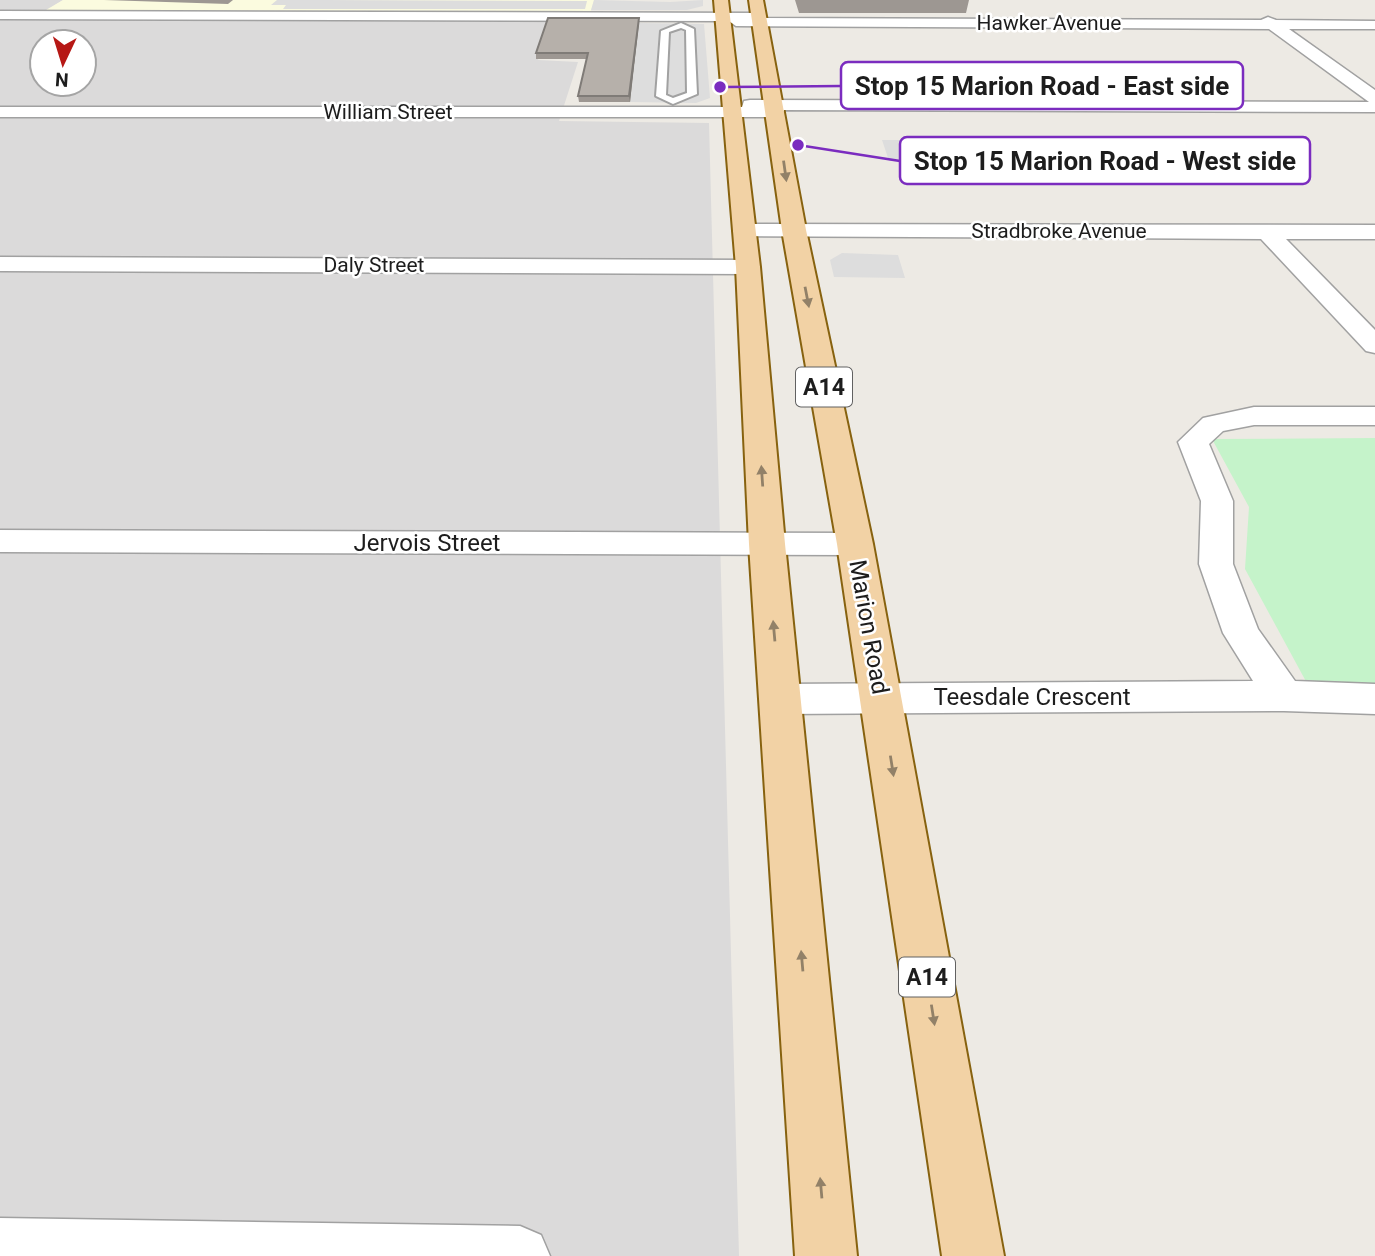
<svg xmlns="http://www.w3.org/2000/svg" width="1375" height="1256" viewBox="0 0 1375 1256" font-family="Roboto,sans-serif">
  <rect width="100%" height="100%" fill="#edeae4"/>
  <path fill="#dbdada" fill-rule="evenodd" d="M 0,0 L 63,0 L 47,10 L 556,11 L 538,60 L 578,62 L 559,121 L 709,123 L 739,1256 L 0,1256 ZM 42,42 L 84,42 L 84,84 L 42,84 Z"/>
  <path fill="#fbfbdf" d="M 63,0 L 594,0 L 591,11 L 46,10 Z"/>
  <path fill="#c5f3ca" d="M 1375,438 L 1375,687 L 1309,687 L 1245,569 L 1249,507 L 1212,439 Z"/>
  <path fill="#ddd" d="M 277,0 L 324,0 L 587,1 L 585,9 L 283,9 L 286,5 L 271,5 Z
    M 594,0 L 670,2 L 703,0 L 703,6 L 687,10 L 591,10 Z
    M 639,23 L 704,24 L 710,98 L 696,103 L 630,102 Z
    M 882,140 L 950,140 L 959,162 L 889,161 Z
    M 842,253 L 898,255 L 905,278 L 834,277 L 830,260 Z"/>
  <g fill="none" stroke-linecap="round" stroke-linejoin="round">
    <defs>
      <path id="service" d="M 681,23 L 694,29 L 697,94 L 673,104 L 656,96 L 661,31 ZM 681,28 L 686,30 L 687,93 L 673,98 L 666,95 L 669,32 Z"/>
      <path id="minor" d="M 0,11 L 759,13 L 766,18 L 1261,20 L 1268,17 L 1276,20 L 1375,21 L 1375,29 L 1289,29 L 1375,90 L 1375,112 L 784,110 L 782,116 L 776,117 L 0,117 L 0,107 L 742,107 L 744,101 L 750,100 L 1369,102 L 1269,29 L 736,26 L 729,21 L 0,19 Z
        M 744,224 L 1375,225 L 1375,239 L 1286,239 L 1375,330 L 1375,353 L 1366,351 L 1261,239 L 736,236 L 733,231 L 736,226 Z
        M 0,257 L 748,260 L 756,262 L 760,267 L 756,272 L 748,274 L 0,271 Z
        M 1254,407 L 1375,407 L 1375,425 L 1254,425 L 1223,431 L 1209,444 L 1233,501 L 1233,564 L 1258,629 L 1295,681 L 1375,684 L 1375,714 L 1284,711 L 780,714 L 766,710 L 760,699 L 766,688 L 780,684 L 1253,681 L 1223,633 L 1199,564 L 1201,501 L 1178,442 L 1203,418 Z
        M 0,530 L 855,533 L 867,536 L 872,544 L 867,552 L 855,555 L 0,552 Z
        M 0,1218 L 520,1226 L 541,1235 L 550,1256 L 0,1256 Z"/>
      <path id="primary" d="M 714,0 L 728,0 L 760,267 L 785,544 L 857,1256 L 795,1256 L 749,544 L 736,267 Z
        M 749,0 L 763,0 L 806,230 L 873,544 L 1004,1256 L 942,1256 L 837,544 L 782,230 Z"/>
    </defs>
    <use href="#service" stroke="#a1a1a1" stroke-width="4"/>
    <use href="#minor" stroke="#a1a1a1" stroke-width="3"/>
    <use href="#primary" stroke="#87620f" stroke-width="4"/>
    <use href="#service" fill="#fff" fill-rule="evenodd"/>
    <use href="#minor" fill="#fff" fill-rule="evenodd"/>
    <use href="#primary" fill="#f2d2a5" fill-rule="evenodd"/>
  </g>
  <path fill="#9d9792" d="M 104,0 L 233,0 L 228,4 Z
    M 795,0 L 969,0 L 966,13 L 799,13 Z
    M 639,18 L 630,102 L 579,102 L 578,96 L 587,59 L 536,59 L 536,53 Z"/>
  <path fill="#7f7b77" d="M 639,18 L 639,23 L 630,102 L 629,96 Z"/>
  <path fill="#b6b0aa" stroke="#7f7b77" stroke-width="2" d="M 548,18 L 639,18 L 629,96 L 578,96 L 588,53 L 536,53 Z"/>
  <defs><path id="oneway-solid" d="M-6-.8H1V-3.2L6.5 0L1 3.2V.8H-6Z" transform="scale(1.75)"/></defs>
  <g fill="#928168">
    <use href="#oneway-solid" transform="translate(785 171) rotate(82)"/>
    <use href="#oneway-solid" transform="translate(807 297) rotate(79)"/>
    <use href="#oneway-solid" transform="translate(762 476) rotate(-94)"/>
    <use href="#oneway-solid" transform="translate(774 631) rotate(-95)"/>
    <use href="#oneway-solid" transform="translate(892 766) rotate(81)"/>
    <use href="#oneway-solid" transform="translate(802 961) rotate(-95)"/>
    <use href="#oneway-solid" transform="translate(933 1015) rotate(81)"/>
    <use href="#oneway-solid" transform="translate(821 1188) rotate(-95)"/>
  </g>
  <g text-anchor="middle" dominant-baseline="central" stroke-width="5" stroke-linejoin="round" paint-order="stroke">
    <g font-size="21" fill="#1d1d1d" stroke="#fff">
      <text x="1049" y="23">Hawker Avenue</text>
      <text x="388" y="112">William Street</text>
      <text x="1059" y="231">Stradbroke Avenue</text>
      <text x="374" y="265">Daly Street</text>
    </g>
    <g fill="#fff" stroke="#616161" stroke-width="2">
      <rect x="796" y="367.5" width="56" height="39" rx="5"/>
      <rect x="899" y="957.5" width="56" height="39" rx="5"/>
    </g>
    <g font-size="23" font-weight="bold" fill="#1d1d1d">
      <text x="824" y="387">A14</text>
      <text x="927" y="977">A14</text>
    </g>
    <g font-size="24" fill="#1d1d1d" stroke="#fff">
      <text x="427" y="543">Jervois Street</text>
      <text transform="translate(869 627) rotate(80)">Marion Road</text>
      <text x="1032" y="697">Teesdale Crescent</text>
    </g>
  </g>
  <path fill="none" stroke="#7b2cbf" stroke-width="2.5" d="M720 87L841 86M798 145L900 161"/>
  <g fill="#7b2cbf" stroke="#fff" stroke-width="2.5">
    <circle cx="720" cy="87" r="7"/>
    <circle cx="798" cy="145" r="7"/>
  </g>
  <g fill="#fff" stroke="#7b2cbf" stroke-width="2.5">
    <rect x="841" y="62" width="402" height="47" rx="7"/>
    <rect x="900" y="137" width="410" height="47" rx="7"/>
  </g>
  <g font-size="26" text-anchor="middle" font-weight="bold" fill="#1d1d1d">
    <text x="1042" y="95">Stop 15 Marion Road - East side</text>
    <text x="1105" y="170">Stop 15 Marion Road - West side</text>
  </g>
  <g transform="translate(63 63) rotate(184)"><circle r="33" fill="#ffffff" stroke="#a5a5a5" stroke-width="2"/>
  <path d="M0-5L12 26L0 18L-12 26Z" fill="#b61815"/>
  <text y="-10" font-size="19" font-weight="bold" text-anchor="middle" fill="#1d1d1d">N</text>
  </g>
</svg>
